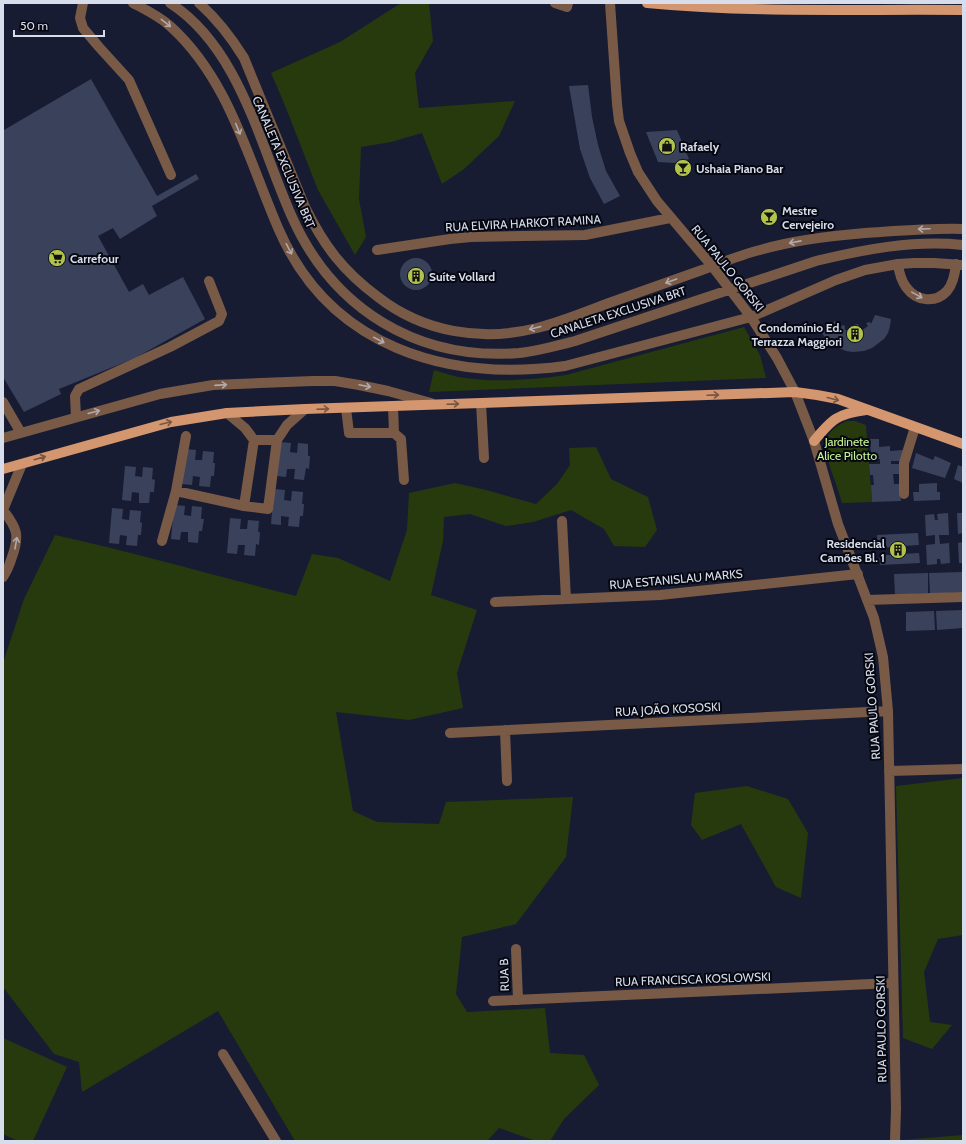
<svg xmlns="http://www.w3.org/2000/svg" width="966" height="1144" viewBox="0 0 966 1144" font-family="Cabin,sans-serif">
  <rect width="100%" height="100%" fill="#171c33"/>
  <path fill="#273a0e" d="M 401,3 L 429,3 L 433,41 L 415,73 L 419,108 L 515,101 L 499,136 L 464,169 L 442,184 L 422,133 L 391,142 L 361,147 L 359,199 L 366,237 L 355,255 L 318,190 L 284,103 L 271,73 L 340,42 Z
    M 744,327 L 760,355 L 766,378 L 429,392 L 434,370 C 441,372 449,375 458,377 C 493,383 530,380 566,375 Z
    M 847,421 L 855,421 L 866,425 L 872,502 L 842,503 C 839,492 835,481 831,470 C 824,446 821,432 847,421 Z
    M 596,447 L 611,479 L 648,497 L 657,530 L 645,547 L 614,546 L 604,529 L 571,510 L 533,522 L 506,526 L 470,514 L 444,517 L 443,541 L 431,595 L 477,610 L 457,673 L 463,708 L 409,720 L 336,712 L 353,811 L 377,822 L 439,824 L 446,802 L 573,797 L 566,857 L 516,924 L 462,937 L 456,994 L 467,1012 L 545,1008 L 550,1053 L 584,1055 L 599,1085 L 564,1119 L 550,1141 L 536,1141 L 499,1128 L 487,1141 L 295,1141 L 218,1011 L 82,1092 L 79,1062 L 54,1054 L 3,987 L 3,663 L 24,599 L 55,535 C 136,553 216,576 296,596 L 312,554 L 338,558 L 390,581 L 407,530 L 409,493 L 455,483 L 486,490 L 536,504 L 557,484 L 570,465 L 569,448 Z
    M 963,778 L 963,935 L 938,939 L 924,972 L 930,1022 L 952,1025 L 932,1049 L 903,1038 L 896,786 Z
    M 747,786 L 788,799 L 808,833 L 801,898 L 776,887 L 741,824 L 702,840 L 691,825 L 695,793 Z
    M 3,1038 L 67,1067 L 33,1141 L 18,1141 L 3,1134 Z
    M 963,1135 L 963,1141 L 902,1141 L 902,1140 Z"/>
  <path fill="#3a425b" d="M 91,79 L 157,196 L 196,174 L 199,179 L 152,206 L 157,216 L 120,239 L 113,228 L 98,236 L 129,292 L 143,284 L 149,295 L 183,277 L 205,319 L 135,358 L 59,389 L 61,394 L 24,412 L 3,377 L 3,128 L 4,130 Z
    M 588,85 L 592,117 L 598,145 L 606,171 L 620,196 L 604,204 L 590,178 L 580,149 L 569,86 Z
    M 677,130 L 689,159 L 675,163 L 658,162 L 646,132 Z
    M400 274a16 16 0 1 1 32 0a16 16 0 1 1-32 0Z
    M 875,315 L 891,319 L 890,326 L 888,333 L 884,339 L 872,348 L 864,351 L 853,352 L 846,351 L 835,346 L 825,338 L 820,329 L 835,321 L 841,328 L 842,325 L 845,326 L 845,330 L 853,332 L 853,325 L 858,324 L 861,331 L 868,326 L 866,323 L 870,322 L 871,324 Z
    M 870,439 L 879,439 L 879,447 L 890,446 L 890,451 L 903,450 L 900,461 L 891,461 L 891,464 L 899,464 L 899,474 L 893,474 L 894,484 L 900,484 L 901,501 L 872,502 L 871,485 L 874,485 L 873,475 L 870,475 L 869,464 L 880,464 L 880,459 L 871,460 Z
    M 280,442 L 291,443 L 290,452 L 297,453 L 298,443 L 308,444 L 308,456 L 310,456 L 309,469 L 306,468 L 304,480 L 294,479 L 295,469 L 287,469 L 286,477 L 277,476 Z
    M 185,449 L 196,450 L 195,460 L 202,460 L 203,451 L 214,452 L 213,463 L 215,463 L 214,476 L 211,476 L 210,487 L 199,486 L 200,477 L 193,476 L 192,485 L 182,484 Z
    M 916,453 L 933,460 L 935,456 L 951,463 L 945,478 L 912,468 Z
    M 958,465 L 963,467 L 963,483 L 954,479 Z
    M 125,466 L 136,467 L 135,476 L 142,477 L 143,467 L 153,468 L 152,479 L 155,480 L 154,492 L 150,492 L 149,503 L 139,503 L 139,493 L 132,492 L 131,501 L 122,500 Z
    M 937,483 L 937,492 L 940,492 L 940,500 L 914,501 L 913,492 L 919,492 L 919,484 Z
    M 274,489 L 285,490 L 284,500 L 291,501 L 292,491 L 303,492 L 302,504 L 304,504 L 303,516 L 300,516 L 299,527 L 288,526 L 289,517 L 281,516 L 281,525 L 271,524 Z
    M 174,505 L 185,506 L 184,515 L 191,516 L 192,506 L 202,507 L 201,519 L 204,519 L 202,531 L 199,531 L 198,543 L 188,542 L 188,532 L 181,532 L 180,540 L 171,539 Z
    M 112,508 L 123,509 L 122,519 L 129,520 L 130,510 L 141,511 L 140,522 L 142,523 L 141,535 L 138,535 L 137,546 L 126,545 L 127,536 L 120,535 L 119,544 L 109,543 Z
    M 948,513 L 949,535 L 939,535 L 940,544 L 949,543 L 950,563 L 941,564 L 940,559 L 937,559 L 937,564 L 927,565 L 926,545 L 935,544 L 935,535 L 926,536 L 925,515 L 934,514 L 935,520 L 938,520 L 937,514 Z
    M 957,513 L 963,513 L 963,533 L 958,534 Z
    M 230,518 L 241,519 L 240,529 L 247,529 L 248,520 L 259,521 L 258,532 L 260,532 L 259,545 L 256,544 L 255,556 L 244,555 L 245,545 L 238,545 L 237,554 L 227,553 Z
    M 918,533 L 919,545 L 902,546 L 902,554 L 919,553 L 920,563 L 880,565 L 879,555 L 895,555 L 895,547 L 878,548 L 877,535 Z
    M 963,542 L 963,563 L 959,563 L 958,543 Z
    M 963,572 L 963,592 L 930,594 L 929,573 Z
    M 928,573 L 928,593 L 895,595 L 894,574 Z
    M 963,610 L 963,628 L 937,630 L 936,611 Z
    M 934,611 L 935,630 L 906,631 L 906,612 Z"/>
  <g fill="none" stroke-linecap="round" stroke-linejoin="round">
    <path stroke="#785a47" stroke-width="10" d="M 83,3 L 80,18 L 83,28 L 99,47 L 129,80 L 171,175
      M 133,3 C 146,10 159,16 170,26 C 229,79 248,159 279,230 C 330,347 446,382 565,366 L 751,317 L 836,280 L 865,270 L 898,264 L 914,263 L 934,263 L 963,265
      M 170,3 C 240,48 260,146 292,217 C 333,309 417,361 519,353 C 538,351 556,346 575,341 L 816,261 C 865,249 913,240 963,245
      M 199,3 C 217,19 231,37 244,58 L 305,207 C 324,246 343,271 378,297 C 423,332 481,342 537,328 C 561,322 585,312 609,303 C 640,292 671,281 702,270 C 721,263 740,255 760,250 C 794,240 829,236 865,233 C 897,231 930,228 963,229
      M 555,3 L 567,7 L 568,3
      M 610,3 L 617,104 L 619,121 L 630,153 L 638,172 L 657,201 L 712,266 L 751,317 L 777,358 L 795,392 L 814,441 L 838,524 L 874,618 L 883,657 L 888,711 L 896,1108 L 895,1141
      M 377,250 L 450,239 L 471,237 L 585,235 L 670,218
      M 898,264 C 899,272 901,280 906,287 C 916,301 935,304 947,291 C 953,284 955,274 956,264
      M 3,402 L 21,433
      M 481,403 L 484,458
      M 346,408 L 349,433 L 394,433 L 393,406
      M 227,413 L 245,428 L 254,440 L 244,506
      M 76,417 L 75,396 L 79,389 L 170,347 L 219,321 L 222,314 L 209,281
      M 394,433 L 401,439 L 404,480
      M 3,438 L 160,394 L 213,385 L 313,381 L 335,381 L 359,385 L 388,391 L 431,403
      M 254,440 L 277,440
      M 176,491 L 186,436
      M 904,494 L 904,463 L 915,427
      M 3,510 C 17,528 20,535 12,557 C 10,564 7,571 3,577
      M 3,510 L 22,464
      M 562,521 L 566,599
      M 162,541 L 176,491 L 244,506 L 268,509 L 277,440 L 287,425 L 305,409
      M 867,600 L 963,597
      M 495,602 L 660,595 L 858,574
      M 505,730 L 507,781
      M 450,733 L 888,711
      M 889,771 L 963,769
      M 516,949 L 518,1000
      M 493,1001 L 893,983
      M 223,1054 L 276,1141"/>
    <path stroke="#d4966e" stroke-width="10" d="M 647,3 C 752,13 858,9 963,10
      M 814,441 C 832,419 837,414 866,410
      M 3,469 L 171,422 L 227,413 L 305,409 L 795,392 L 817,395 L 838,399 L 963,444"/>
  </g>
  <defs><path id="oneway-shaft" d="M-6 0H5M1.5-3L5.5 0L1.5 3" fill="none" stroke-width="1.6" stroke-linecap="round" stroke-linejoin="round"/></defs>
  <g stroke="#b2a9aa">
    <use href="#oneway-shaft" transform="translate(166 23) rotate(38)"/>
    <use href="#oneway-shaft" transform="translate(238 129) rotate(68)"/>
    <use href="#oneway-shaft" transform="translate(924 229) rotate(178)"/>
    <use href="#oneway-shaft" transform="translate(795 242) rotate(169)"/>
    <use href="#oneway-shaft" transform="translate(289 249) rotate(62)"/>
    <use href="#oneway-shaft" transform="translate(671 281) rotate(160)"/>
    <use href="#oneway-shaft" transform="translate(917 295) rotate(29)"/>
    <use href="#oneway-shaft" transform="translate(535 328) rotate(166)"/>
    <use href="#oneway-shaft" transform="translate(379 340) rotate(27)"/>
    <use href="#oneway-shaft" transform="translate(221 385) rotate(-4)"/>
    <use href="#oneway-shaft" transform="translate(365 386) rotate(12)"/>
    <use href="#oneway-shaft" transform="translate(94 412) rotate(-15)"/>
    <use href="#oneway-shaft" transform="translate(16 543) rotate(-80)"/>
  </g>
  <g stroke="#775644">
    <use href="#oneway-shaft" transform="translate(713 395) rotate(-2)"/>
    <use href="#oneway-shaft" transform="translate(833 399) rotate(14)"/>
    <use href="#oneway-shaft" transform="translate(453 404) rotate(-2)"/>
    <use href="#oneway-shaft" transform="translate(323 409) rotate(-2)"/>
    <use href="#oneway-shaft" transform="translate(166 423) rotate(-14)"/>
    <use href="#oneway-shaft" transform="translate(40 458) rotate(-16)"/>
  </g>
  <defs>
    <symbol id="shop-disc" viewBox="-11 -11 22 22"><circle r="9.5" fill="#b2c34c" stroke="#060811"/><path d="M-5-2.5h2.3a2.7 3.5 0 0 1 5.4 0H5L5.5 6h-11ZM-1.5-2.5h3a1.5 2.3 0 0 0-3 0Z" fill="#111"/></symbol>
    <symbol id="bar-disc" viewBox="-11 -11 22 22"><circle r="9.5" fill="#b2c34c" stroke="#060811"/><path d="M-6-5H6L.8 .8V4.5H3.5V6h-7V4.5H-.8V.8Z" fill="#111"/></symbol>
    <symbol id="supermarket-disc" viewBox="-11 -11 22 22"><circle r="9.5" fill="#b2c34c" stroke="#060811"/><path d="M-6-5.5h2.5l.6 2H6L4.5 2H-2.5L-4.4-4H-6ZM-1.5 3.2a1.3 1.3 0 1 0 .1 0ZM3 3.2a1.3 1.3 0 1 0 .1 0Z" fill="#111"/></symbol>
    <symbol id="building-disc" viewBox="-11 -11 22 22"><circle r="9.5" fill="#b2c34c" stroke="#060811"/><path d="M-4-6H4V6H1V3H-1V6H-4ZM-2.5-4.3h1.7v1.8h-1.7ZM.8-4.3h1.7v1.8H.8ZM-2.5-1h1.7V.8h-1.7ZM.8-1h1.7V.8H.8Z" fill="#111"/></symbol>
  </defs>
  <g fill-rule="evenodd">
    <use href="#shop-disc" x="657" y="136" width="20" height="20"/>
    <use href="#bar-disc" x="673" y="158" width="20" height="20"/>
    <use href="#bar-disc" x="759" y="207" width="20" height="20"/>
    <use href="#supermarket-disc" x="47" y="248" width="20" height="20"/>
    <use href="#building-disc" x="406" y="266" width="20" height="20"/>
    <use href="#building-disc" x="845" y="324" width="20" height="20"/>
    <use href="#building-disc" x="888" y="540" width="20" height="20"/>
  </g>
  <g text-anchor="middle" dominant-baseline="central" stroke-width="4" stroke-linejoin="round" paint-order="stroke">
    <g font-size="12" font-weight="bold" fill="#d8ddec" stroke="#060811" text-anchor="start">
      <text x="680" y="146">Rafaely</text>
      <text x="696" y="168">Ushaia Piano Bar</text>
      <text x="782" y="210">Mestre<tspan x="782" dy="14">Cervejeiro</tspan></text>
      <text x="70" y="258">Carrefour</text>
      <text x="429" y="276">Suíte Vollard</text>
      <text x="842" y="327" text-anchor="end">Condomínio Ed.<tspan x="842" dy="14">Terrazza Maggiori</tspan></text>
      <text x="885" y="543" text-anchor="end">Residencial<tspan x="885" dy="14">Camões Bl. 1</tspan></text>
    </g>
    <g font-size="12" fill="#d8ddec" stroke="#060811">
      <text transform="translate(284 162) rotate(67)">CANALETA EXCLUSIVA BRT</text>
      <text transform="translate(523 223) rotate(-3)">RUA ELVIRA HARKOT RAMINA</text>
      <text transform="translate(728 268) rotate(51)">RUA PAULO GORSKI</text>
      <text transform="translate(618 312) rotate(-18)">CANALETA EXCLUSIVA BRT</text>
      <text transform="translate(676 579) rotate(-5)">RUA ESTANISLAU MARKS</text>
      <text transform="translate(872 706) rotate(-94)">RUA PAULO GORSKI</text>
      <text transform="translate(668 709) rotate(-3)">RUA JOÃO KOSOSKI</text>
      <text transform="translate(504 975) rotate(-92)">RUA B</text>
      <text transform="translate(693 979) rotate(-2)">RUA FRANCISCA KOSLOWSKI</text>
      <text transform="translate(881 1029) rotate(-91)">RUA PAULO GORSKI</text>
    </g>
    <g font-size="12" fill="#c6f690" stroke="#060811">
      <text x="847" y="441">Jardinete<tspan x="847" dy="14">Alice Pilotto</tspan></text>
    </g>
  </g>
  <rect width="966" height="1144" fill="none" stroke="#d8ddec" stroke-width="8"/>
  <path d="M14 30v6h90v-6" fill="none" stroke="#d8ddec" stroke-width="2"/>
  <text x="20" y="30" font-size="12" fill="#d8ddec" stroke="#060811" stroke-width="3" paint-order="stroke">50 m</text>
</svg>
